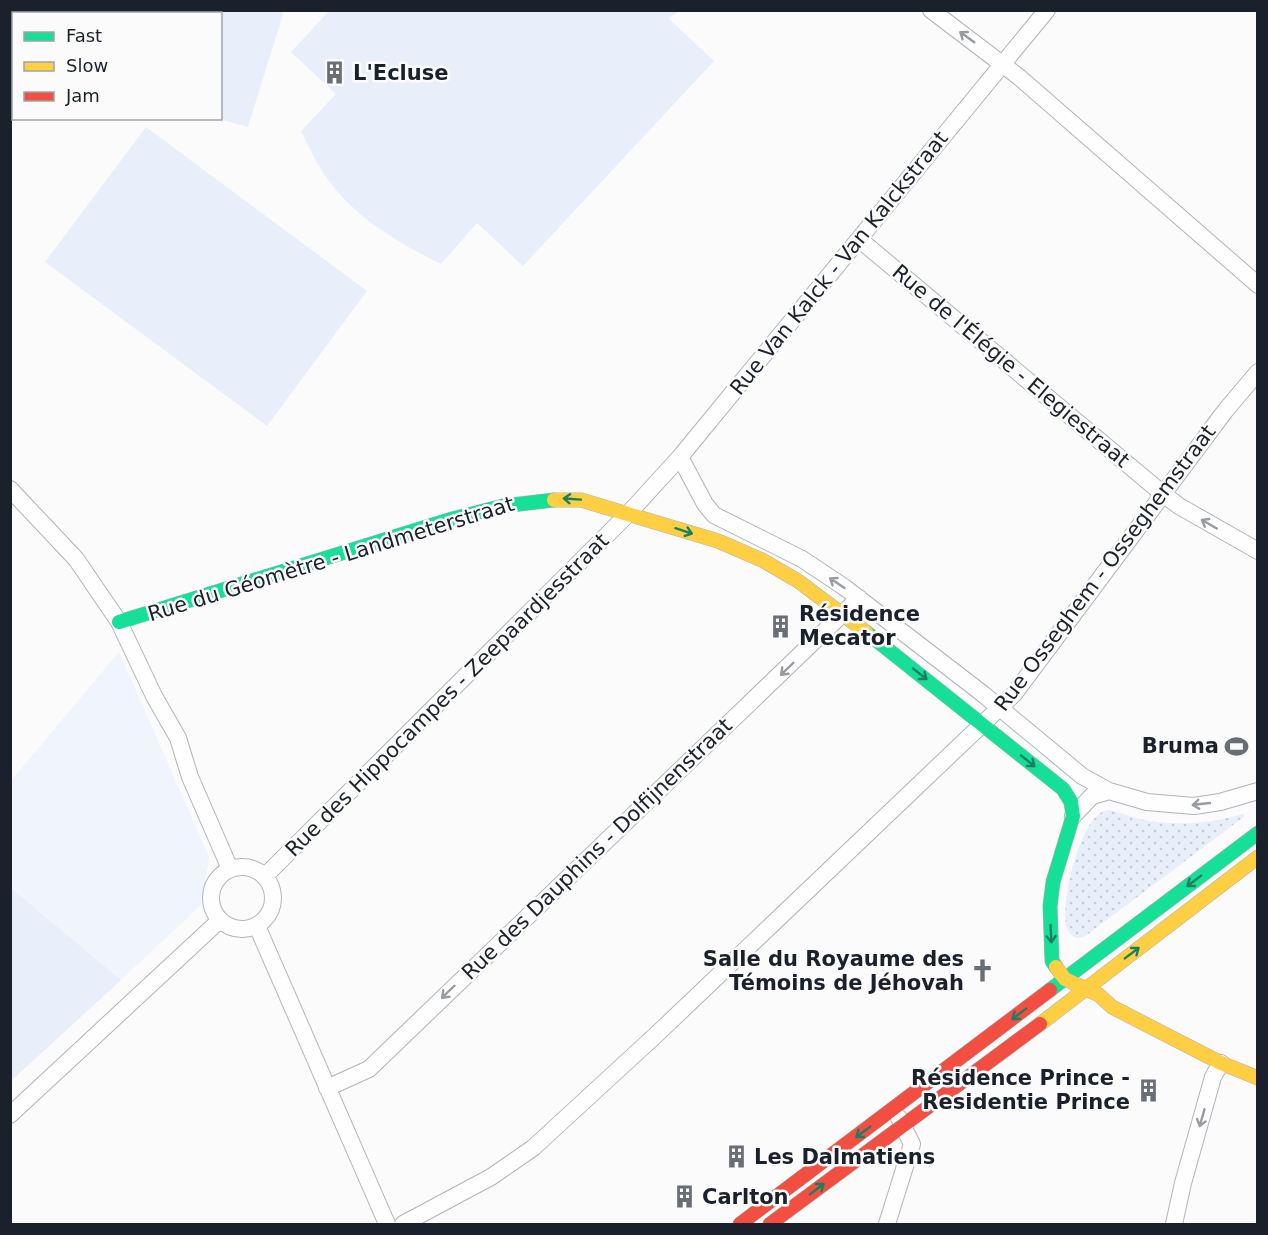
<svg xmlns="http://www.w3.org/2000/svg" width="1268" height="1235" viewBox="0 0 1268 1235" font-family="'DejaVu Sans',sans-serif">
  <defs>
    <pattern id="park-dots" width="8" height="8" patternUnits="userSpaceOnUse" patternTransform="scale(1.5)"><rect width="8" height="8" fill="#e8eefa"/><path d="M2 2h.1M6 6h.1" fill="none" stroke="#c6ccd6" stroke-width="1.8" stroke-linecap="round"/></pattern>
  </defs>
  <rect width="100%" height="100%" fill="#fbfbfb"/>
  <path fill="#f0f4fd" d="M 119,652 L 209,857 L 202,904 L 121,980 L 11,888 L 11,781 Z"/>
  <path fill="#e8eefa" d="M 677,10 L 677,13 L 668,18 L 714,61 L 523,266 L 477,223 L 441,264 C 394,241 348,213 320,168 C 313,156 307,143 301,131 L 336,94 L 291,52 L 329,11 Z
    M 119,11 L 284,11 L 248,127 L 219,119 L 220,118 L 220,14 L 118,13 Z
    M 146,127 L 367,291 L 267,426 L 45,262 Z
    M 11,888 L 121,980 L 11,1081 Z"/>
  <path fill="url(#park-dots)" d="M 1109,810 C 1123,813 1136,819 1150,821 C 1182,826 1212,823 1243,814 L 1245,816 L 1084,937 L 1077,938 C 1072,936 1069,934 1067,928 C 1059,906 1081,810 1109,810 Z"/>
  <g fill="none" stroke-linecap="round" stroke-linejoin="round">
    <defs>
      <path id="street" d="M 931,10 L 1019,77 L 1258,285
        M 859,239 L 1163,494 L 1179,506 L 1258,551
        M 680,457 L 705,504 L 714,515 L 802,559 L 844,587 L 983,694 L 1082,776 L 1109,791 L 1147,802 L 1194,806 L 1220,802 L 1258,791
        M 10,489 L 76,559 L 119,622 L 154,696 L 178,738 L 190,777 L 230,869
        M 1073,816 L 1092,796 L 1109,791
        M211 898a31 31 0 1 1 62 0a31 31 0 1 1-62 0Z
        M 265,876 L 628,514 L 680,457 L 1047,10
        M 257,926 L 387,1224
        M 327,1088 L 369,1069 L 859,598
        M 10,1115 L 220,920
        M 403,1224 L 491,1177 L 533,1148 L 658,1033 L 1014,694 L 1225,411 L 1258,372
        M 887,1224 L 912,1144 L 899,1118
        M 1174,1224 L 1183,1183 L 1213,1077 L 1221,1063"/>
      <path id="fast" d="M 119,622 L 452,519 L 503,506 L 554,500
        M 866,632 L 1063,789 L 1071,802 L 1073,816 L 1053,882 L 1050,906 L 1052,961 L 1056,967
        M 1050,990 L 1258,833"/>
      <path id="slow" d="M 554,500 L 581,500 L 718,541 L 762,560 L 798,581 L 866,632
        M 1056,967 L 1065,979 L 1099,995 L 1112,1007 L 1221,1063 L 1258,1078
        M 1040,1024 L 1258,857"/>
      <path id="jam" d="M 740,1224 L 1050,990
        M 770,1224 L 1040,1024"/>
    </defs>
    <use href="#street" stroke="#b1b4b9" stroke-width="18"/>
    <use href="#fast" stroke="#b1b4b9" stroke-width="15"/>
    <use href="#slow" stroke="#b1b4b9" stroke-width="15"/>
    <use href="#jam" stroke="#b1b4b9" stroke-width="15"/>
    <use href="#street" stroke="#fefefe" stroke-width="16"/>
    <use href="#fast" stroke="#16e098" stroke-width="14"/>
    <use href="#slow" stroke="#ffcf43" stroke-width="14"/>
    <use href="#jam" stroke="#f24e42" stroke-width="14"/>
  </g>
  <defs><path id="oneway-shaft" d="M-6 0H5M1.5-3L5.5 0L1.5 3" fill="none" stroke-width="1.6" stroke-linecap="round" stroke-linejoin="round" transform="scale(1.5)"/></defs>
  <g stroke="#989ba0">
    <use href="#oneway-shaft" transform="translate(967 37) rotate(-144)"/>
    <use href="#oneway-shaft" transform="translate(1209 524) rotate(-150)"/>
    <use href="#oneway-shaft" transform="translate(837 583) rotate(-146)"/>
    <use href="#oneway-shaft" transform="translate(787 669) rotate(136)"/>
    <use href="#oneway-shaft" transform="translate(1201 804) rotate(174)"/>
    <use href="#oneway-shaft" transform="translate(448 992) rotate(136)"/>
    <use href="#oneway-shaft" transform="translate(1202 1118) rotate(106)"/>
  </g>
  <g stroke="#188062">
    <use href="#oneway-shaft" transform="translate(572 499) rotate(-176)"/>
    <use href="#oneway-shaft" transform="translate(684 531) rotate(18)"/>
    <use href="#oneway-shaft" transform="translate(920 674) rotate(38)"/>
    <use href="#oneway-shaft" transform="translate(1028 761) rotate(39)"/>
    <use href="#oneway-shaft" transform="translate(1194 881) rotate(143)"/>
    <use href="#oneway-shaft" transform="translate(1051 934) rotate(87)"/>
    <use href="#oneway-shaft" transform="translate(1132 953) rotate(-37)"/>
    <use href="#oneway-shaft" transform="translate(1019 1014) rotate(143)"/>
    <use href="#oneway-shaft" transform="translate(863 1132) rotate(143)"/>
    <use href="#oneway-shaft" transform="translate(817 1189) rotate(-37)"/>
  </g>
  <defs>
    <symbol id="building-bare" viewBox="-9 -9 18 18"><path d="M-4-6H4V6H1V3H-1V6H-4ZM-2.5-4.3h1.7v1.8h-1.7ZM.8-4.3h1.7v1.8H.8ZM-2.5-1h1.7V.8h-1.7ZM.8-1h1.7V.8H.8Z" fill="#696d74" stroke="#fbfbfb" stroke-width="2.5" paint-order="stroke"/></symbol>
    <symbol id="stadium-bare" viewBox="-9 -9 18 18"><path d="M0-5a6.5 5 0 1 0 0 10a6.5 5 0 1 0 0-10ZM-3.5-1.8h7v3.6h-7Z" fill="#696d74" stroke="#fbfbfb" stroke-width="2.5" paint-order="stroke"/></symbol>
    <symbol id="church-bare" viewBox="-9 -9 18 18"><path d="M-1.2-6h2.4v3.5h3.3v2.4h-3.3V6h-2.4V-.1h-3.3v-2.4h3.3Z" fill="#696d74" stroke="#fbfbfb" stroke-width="2.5" paint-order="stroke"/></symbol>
  </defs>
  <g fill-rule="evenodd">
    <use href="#building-bare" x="318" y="56" width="33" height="33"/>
    <use href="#building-bare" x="764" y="610" width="33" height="33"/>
    <use href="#stadium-bare" x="1220" y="730" width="33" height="33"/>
    <use href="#church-bare" x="966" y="954" width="33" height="33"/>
    <use href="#building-bare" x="1132" y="1074" width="33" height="33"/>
    <use href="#building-bare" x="720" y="1140" width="33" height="33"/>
    <use href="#building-bare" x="668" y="1180" width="33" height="33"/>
  </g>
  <g text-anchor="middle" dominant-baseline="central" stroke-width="5" stroke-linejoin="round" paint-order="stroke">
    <g font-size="21" font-weight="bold" fill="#1b212c" stroke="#fbfbfb" text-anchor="start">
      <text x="353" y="73">L'Ecluse</text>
      <text x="799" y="614">Résidence<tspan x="799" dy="24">Mecator</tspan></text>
      <text x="1219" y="746" text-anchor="end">Bruma</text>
      <text x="964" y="959" text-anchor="end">Salle du Royaume des<tspan x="964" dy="24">Témoins de Jéhovah</tspan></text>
      <text x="1130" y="1078" text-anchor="end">Résidence Prince -<tspan x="1130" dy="24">Residentie Prince</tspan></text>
      <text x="754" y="1157">Les Dalmatiens</text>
      <text x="702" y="1197">Carlton</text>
    </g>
    <g font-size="21" fill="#1b212c" stroke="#fbfbfb">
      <text transform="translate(839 263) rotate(-51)">Rue Van Kalck - Van Kalckstraat</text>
      <text transform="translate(1011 366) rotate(40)">Rue de l'Élégie - Elegiestraat</text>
      <text transform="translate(331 559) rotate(-17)">Rue du Géomètre - Landmeterstraat</text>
      <text transform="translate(1105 568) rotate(-53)">Rue Osseghem - Osseghemstraat</text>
      <text transform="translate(447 695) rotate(-45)">Rue des Hippocampes - Zeepaardjesstraat</text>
      <text transform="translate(597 849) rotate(-44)">Rue des Dauphins - Dolfijnenstraat</text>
    </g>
  </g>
  <rect width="1268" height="1235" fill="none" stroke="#1b212c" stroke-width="24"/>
  <rect x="12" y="12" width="210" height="108" fill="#fbfbfb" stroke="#a1a4a8" stroke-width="1.5"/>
  <rect x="24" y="32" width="30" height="9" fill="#16e098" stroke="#a1a4a8" stroke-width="1.5"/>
  <text x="66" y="42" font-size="18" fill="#1b212c">Fast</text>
  <rect x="24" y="62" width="30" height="9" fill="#ffcf43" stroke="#a1a4a8" stroke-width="1.5"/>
  <text x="66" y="72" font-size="18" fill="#1b212c">Slow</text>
  <rect x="24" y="92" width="30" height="9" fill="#f24e42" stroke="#a1a4a8" stroke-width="1.5"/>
  <text x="66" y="102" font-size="18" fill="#1b212c">Jam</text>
</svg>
